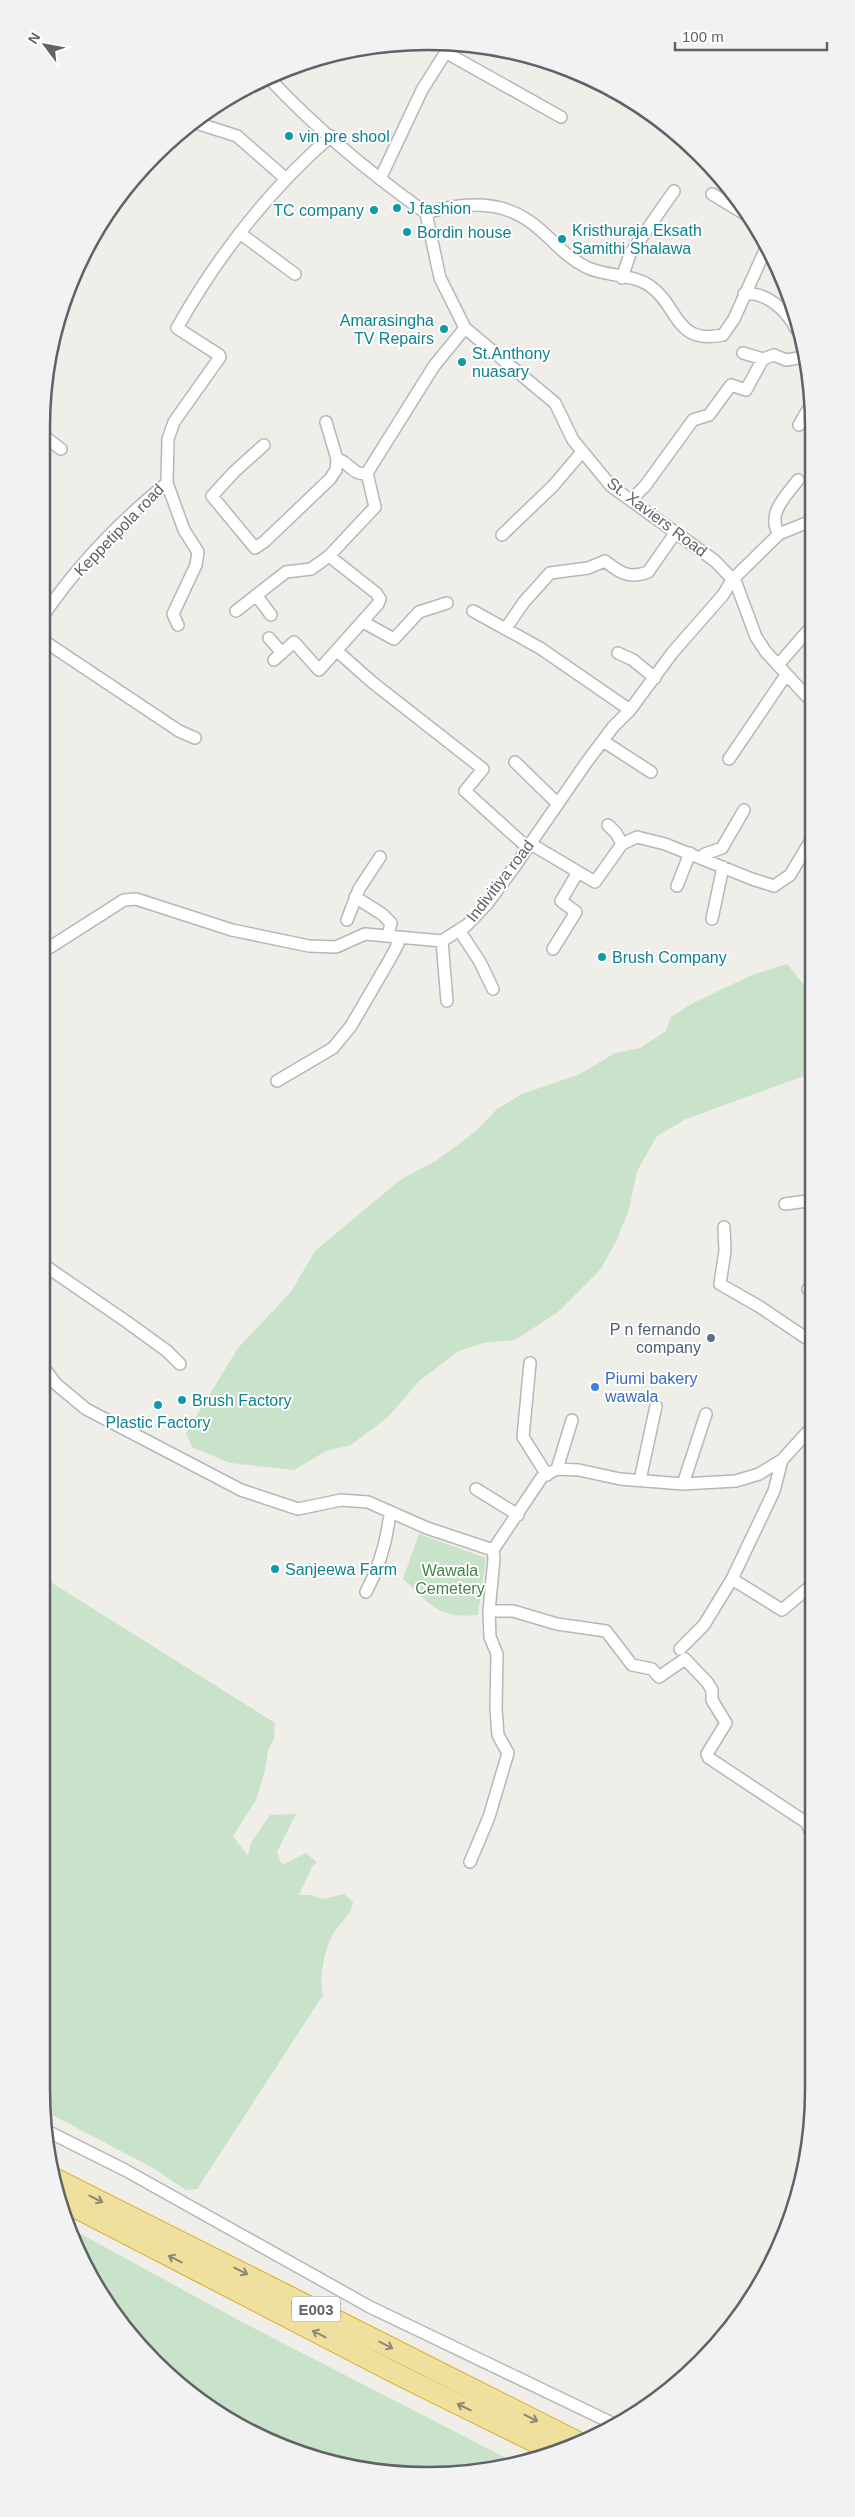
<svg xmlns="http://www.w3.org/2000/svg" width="855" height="2517" viewBox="0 0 855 2517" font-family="Arial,sans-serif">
  <rect width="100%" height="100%" fill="#efeee8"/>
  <path fill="#c8e3c9" d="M 787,964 L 812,995 L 812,1073 L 686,1119 L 657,1136 L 637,1171 L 629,1209 L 616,1242 L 600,1270 L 558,1312 L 515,1340 L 483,1343 L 459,1351 L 420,1380 L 388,1417 L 351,1445 L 326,1451 L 294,1470 L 230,1463 L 192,1447 L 186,1433 L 238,1348 L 291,1292 L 315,1251 L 400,1180 L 437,1160 L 475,1132 L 497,1109 L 522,1094 L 580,1074 L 615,1053 L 640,1048 L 666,1031 L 671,1017 L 693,1003 L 752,975 Z
    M 419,1534 L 486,1558 L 478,1615 C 437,1619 431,1604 403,1579 Z
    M 41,1576 L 275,1723 L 274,1739 L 268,1750 L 265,1770 L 256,1800 L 233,1836 L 248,1856 L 251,1843 L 270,1815 L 296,1814 L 277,1852 L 282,1865 L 306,1853 L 317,1862 L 312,1867 L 299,1895 L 309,1895 L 323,1899 L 344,1894 L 353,1902 C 351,1916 342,1920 335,1931 C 325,1946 318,1978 323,1995 L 197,2189 L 186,2190 L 153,2168 L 43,2110 L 41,2089 Z
    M 68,2227 L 242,2322 L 518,2464 L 453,2475 L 377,2472 L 256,2436 L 193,2396 L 137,2344 L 71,2237 Z"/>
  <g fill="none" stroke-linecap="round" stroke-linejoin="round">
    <defs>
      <path id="street" d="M 445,52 L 561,117
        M 268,77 C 315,128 370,173 426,213 L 440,278 L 465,328 L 555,403 L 573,440 L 611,486 L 715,561 L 736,583 L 756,637 L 766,652 L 811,701
        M 193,122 L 237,136 L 285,178
        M 380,179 L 422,90 L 451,44
        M 712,194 L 745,214
        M 426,213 C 460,203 498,199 529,221 C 551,236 561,255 588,268 C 606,276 636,275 650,286 C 679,306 674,345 723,335 L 734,319 L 767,246
        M 241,234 L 295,274
        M 622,278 L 630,254 L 674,191
        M 744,294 C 765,291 787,310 796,329
        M 743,353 L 763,359 L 774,355 L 786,360 L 804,357
        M 326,422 L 337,459
        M 799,425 L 810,406
        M 41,434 L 61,449
        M 264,445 L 234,472 L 212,496 L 255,548 L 264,542 L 330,479 L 336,470 L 337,459 C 348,461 354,477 367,473 L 434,366 L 465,328
        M 167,483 L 184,530 L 198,552 L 196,565 L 173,614 L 178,625
        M 632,499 L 645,486 L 693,420 L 709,415 L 731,385 L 746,390 L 763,359
        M 779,534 C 766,514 786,496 798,480
        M 502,535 L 553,486 L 582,452
        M 256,595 L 271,615
        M 236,611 L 286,572 L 311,569 L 329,556 L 375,507 L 367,473
        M 473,611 L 540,648 L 630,710
        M 41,619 C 75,568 119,522 167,483 L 168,439 L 174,422 L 220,357 L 219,355 L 177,328 C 217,257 269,190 331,136
        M 363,622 L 394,639 L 419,612 L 447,603
        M 506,628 L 524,602 L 550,573 L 588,568 L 605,561 C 620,573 629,579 648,572 L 676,532
        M 269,638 L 282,653
        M 41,639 L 179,731 L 195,738
        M 337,651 L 372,682 L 483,769 L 465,791 L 528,848
        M 618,653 L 633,660 L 655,678
        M 274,660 L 294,642 L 319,670 L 378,604 L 380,599 L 376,593 L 329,556
        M 778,665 L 811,627
        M 603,741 L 651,772
        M 729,759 L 786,675
        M 515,762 L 558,804
        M 608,825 L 616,833 L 622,844
        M 531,844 L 595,882 L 622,844 L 637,837 L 665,844 L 752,879 L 774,886 L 790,875 L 811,840
        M 701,857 L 705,854 L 722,848 L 744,810
        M 677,886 L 690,853
        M 355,897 L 382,914 L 391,923 L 388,936
        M 712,919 L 723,867
        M 347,920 L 359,889 L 380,857
        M 459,930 L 480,962 L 493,989
        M 442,941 L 447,1001
        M 553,949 L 576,912 L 561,901 L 578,872
        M 41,953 L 124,900 L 136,899 L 232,930 L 309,946 L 336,947 L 365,934 L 442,941 L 467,925 L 487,904 L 515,866 L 586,763 L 613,727 L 630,710 L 673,652 L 723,595 L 732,580 L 779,534 L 811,521
        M 277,1081 L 333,1048 L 351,1026 L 390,959 L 398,944 L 396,937
        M 785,1204 L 807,1201 L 812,1203
        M 724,1227 L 725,1251 L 720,1284 L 760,1307 L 806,1338 L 812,1331
        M 41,1263 L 127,1322 L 167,1351 L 180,1364
        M 808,1289 L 812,1292
        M 530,1363 L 523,1437 L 547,1475
        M 41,1364 L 56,1384 L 86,1409 L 241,1490 L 298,1509 L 341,1500 L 368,1502 L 427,1528 L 493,1550
        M 557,1469 L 572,1420
        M 640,1480 L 656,1406
        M 683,1484 L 706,1414
        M 476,1489 L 518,1515
        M 493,1550 L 542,1477 L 557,1469 L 579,1470 L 620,1479 L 683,1484 L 736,1481 L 759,1474 L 782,1460 L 812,1427
        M 732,1579 L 782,1610 L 813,1584
        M 366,1592 C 380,1566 387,1541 390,1512
        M 489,1611 L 513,1611 L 557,1624 L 606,1631 L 632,1665 L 652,1669 L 659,1677 L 685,1659 L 707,1682 L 712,1690 L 712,1700 L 726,1723 L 707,1754 L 709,1758 L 807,1823 L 813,1840
        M 680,1649 L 704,1625 L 732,1579 L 774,1491 L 782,1460
        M 470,1862 L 489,1817 L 508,1753 L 498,1735 L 496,1709 L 497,1654 L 490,1637 L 489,1611 L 494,1559 L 493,1550
        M 45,2130 L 125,2170 L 370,2307 L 616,2425"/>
      <path id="highway" d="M 52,2177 L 580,2443
        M 59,2199 L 399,2375 L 555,2452"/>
    </defs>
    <use href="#street" stroke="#b5b7ba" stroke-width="14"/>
    <use href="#highway" stroke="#daa91d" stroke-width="22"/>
    <use href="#street" stroke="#fff" stroke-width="11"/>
    <use href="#highway" stroke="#f0e09d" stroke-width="20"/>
  </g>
  <defs><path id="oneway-shaft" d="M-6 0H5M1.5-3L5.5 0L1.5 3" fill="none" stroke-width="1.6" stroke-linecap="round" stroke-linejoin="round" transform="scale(1.25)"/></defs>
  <g stroke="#8a8876">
    <use href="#oneway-shaft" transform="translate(96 2199) rotate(26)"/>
    <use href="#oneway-shaft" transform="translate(175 2259) rotate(-153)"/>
    <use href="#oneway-shaft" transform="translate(241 2271) rotate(27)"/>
    <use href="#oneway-shaft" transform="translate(319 2334) rotate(-153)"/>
    <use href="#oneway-shaft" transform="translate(386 2345) rotate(27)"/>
    <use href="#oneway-shaft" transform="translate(464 2407) rotate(-154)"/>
    <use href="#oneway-shaft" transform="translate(531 2418) rotate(27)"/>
  </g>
  <g fill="#0f9aa8" stroke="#fff" stroke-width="2">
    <circle cx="289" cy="136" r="5"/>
    <circle cx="397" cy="208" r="5"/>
    <circle cx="374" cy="210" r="5"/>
    <circle cx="407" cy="232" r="5"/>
    <circle cx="562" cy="239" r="5"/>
    <circle cx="444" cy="329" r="5"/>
    <circle cx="462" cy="362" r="5"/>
    <circle cx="602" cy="957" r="5"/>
    <circle cx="182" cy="1400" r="5"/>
    <circle cx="158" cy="1405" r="5"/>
    <circle cx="275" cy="1569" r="5"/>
  </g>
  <circle fill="#5c6f8a" stroke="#fff" stroke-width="2" cx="711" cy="1338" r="5"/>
  <circle fill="#3f7fe0" stroke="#fff" stroke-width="2" cx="595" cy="1387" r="5"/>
  <g text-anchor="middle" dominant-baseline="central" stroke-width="4" stroke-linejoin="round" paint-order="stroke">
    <rect fill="#fff" stroke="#8f9194" stroke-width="1" x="292" y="2296.5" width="48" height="25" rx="4"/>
    <g font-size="15" font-weight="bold" fill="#5f6266">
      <text x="316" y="2309">E003</text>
    </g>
    <g font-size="16" fill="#0d838f" stroke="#fff" text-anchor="start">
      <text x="299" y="136">vin pre shool</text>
      <text x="407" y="208">J fashion</text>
      <text x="364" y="210" text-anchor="end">TC company</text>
      <text x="572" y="230">Kristhuraja Eksath<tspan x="572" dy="18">Samithi Shalawa</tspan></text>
      <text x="417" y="232">Bordin house</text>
      <text x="434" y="320" text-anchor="end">Amarasingha<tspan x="434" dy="18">TV Repairs</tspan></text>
      <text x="472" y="353">St.Anthony<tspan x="472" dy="18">nuasary</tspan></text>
      <text x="612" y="957">Brush Company</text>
      <text x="192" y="1400">Brush Factory</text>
      <text x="158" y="1422" text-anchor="middle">Plastic Factory</text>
      <text x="285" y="1569">Sanjeewa Farm</text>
    </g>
    <g font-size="16" fill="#5f6266" stroke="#fff">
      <text transform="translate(657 517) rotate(37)">St. Xaviers Road</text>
      <text transform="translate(119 530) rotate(-46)">Keppetipola road</text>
      <text transform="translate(500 881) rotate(-52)">Indivitiya road</text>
    </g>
    <g font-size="16" fill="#4e5e75" stroke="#fff" text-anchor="end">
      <text x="701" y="1329">P n fernando<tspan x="701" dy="18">company</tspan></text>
    </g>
    <g font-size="16" fill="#366cbe" stroke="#fff" text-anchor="start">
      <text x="605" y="1378">Piumi bakery<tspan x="605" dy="18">wawala</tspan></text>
    </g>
    <g font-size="16" fill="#418348" stroke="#fff">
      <text x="450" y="1570">Wawala<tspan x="450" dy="18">Cemetery</tspan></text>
    </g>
  </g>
  <path d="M0 0H855V2517H0ZM427 50H428A377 377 0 0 1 805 427V2090A377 377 0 0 1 428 2467H427A377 377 0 0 1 50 2090V427A377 377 0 0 1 427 50Z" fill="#f2f2f3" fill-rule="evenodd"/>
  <path fill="none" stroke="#5f6266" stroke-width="2.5" d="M427 50H428A377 377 0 0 1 805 427V2090A377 377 0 0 1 428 2467H427A377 377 0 0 1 50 2090V427A377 377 0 0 1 427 50Z"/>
  <g transform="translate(45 45) rotate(302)" stroke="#ffffff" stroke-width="4" paint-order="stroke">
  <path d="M0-4L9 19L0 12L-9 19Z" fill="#5f6266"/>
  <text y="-8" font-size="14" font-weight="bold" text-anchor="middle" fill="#5f6266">N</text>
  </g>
  <path d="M675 42v8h152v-8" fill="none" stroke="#5f6266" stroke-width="2.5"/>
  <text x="682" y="42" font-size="15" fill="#5f6266" stroke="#ffffff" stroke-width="4" paint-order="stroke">100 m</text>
</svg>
